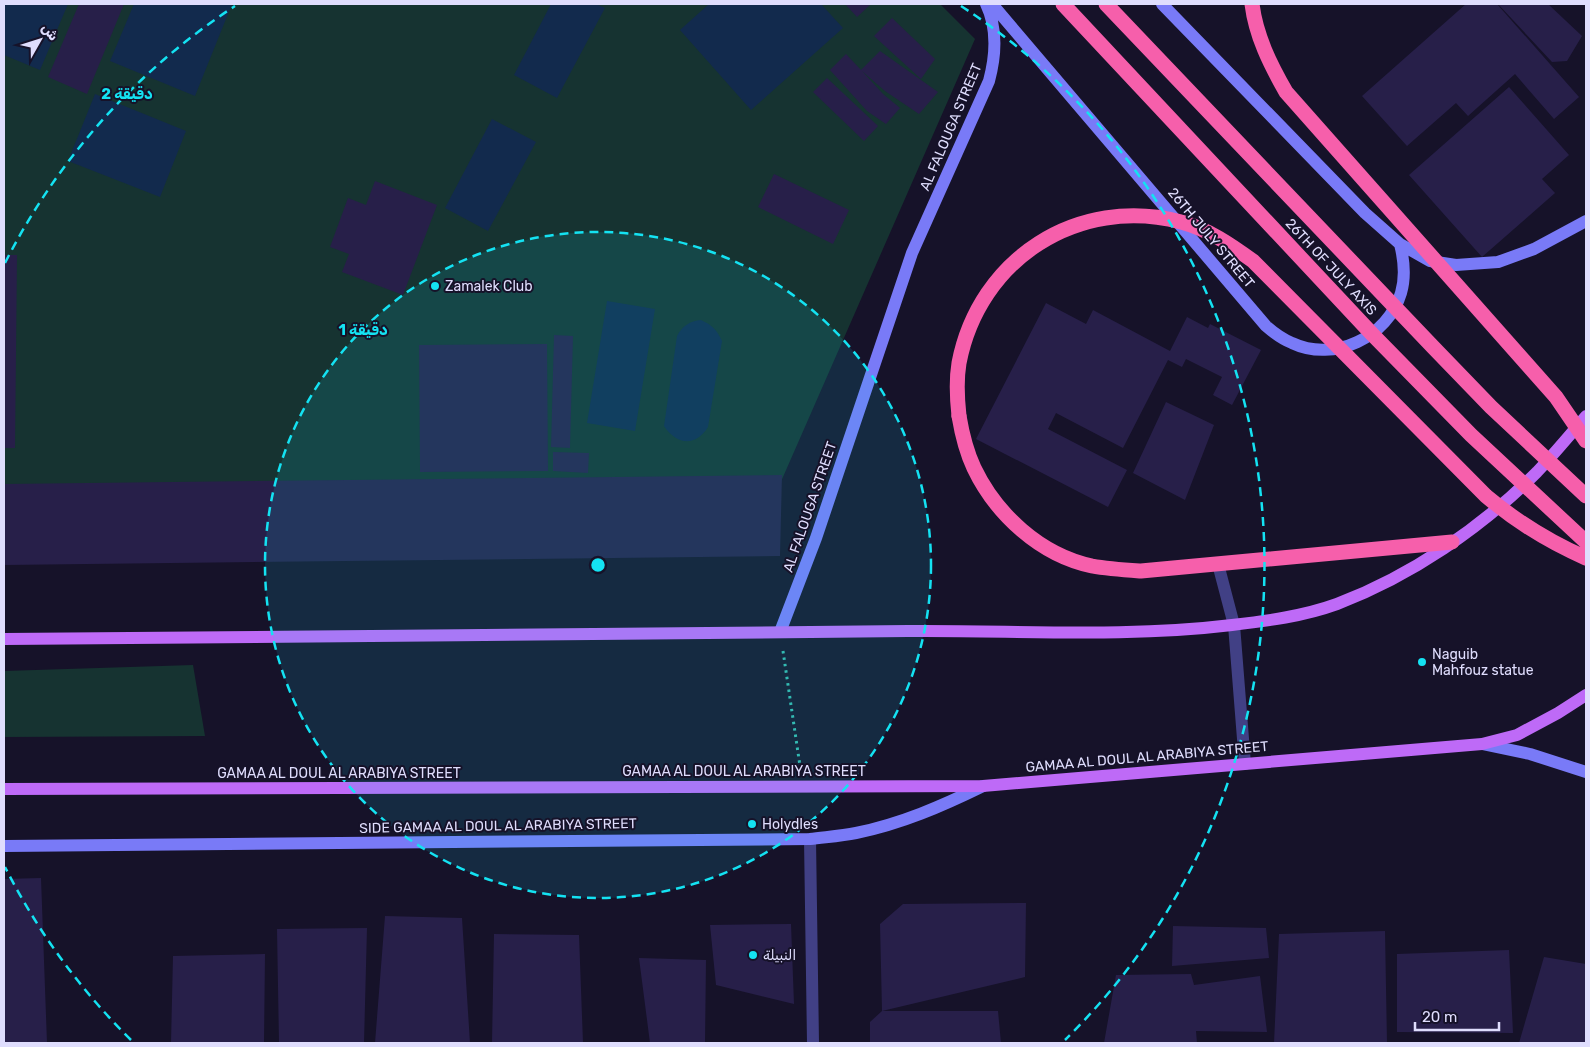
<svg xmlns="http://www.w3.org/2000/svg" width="1590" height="1047" viewBox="0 0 1590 1047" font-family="Rubik,Cairo,sans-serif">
  <rect width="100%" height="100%" fill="#161229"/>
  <path fill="#163331" d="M 4,4 L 940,4 L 975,39 L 758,534 L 4,557 Z
    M 193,665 L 205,736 L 4,737 L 4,671 Z"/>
  <path fill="#122a4d" d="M 4,4 L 68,4 L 40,70 L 4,55 Z
    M 134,4 L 232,4 L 195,96 L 110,61 Z
    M 551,4 L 596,4 L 605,8 L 557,98 L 514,75 Z
    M 709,4 L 821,4 L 843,28 L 751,110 L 680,30 Z
    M 95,94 L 186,131 L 160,197 L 68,161 Z
    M 492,119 L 536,142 L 488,231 L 445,208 Z
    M 607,301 L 655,309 L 635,431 L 587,423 Z
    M 701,320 C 712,325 717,330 722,341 L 708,427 C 695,448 676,444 664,426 L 677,336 C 682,326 690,321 701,320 Z"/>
  <path fill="#271f49" d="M 79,4 L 124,4 L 87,94 L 48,77 Z
    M 845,4 L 871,4 L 857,17 Z
    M 1466,4 L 1497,4 L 1579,97 L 1554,119 L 1515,74 L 1468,116 L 1456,103 L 1407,146 L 1362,96 Z
    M 1498,4 L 1548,4 L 1582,36 L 1567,61 L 1552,62 Z
    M 892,18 L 935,59 L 921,79 L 874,36 Z
    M 880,51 L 938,92 L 919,114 L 885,91 L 862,71 L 883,94 L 900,108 L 886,124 L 867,111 L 830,70 L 846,54 L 861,70 Z
    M 827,78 L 878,126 L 864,141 L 813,92 Z
    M 1509,87 L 1569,155 L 1542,179 L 1555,193 L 1482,257 L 1409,175 Z
    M 774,174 L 849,210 L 833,244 L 758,207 Z
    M 375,181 L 437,205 L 403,295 L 342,272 L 349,254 L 330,247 L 348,198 L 366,205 Z
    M 4,255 L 17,255 L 15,448 L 4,448 Z
    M 1046,303 L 1086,324 L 1093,310 L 1170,351 L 1187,317 L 1208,328 L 1210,324 L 1261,350 L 1232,405 L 1213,395 L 1222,377 L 1186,359 L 1182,367 L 1168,360 L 1123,448 L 1056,413 L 1048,429 L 1127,470 L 1108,507 L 976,439 Z
    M 554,335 L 573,336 L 570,448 L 551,447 Z
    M 547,344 L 548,471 L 420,472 L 419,345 Z
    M 1166,402 L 1214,425 L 1185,500 L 1133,473 Z
    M 553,452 L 589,453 L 588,473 L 553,471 Z
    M 782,475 L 780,556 L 4,565 L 4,484 Z
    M 41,878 L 47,1043 L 4,1043 L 4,879 Z
    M 1026,903 L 1025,977 L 882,1011 L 880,924 L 903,904 Z
    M 385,916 L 462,918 L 470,1043 L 375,1043 Z
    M 791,924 L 794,1004 L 716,985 L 710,925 Z
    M 1173,926 L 1266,928 L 1269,958 L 1172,966 Z
    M 367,928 L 364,1043 L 279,1043 L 277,929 Z
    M 1385,931 L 1387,1043 L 1274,1043 L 1279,934 Z
    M 494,934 L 579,935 L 583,1043 L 492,1043 Z
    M 1509,950 L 1513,1033 L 1397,1032 L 1397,954 Z
    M 265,954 L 264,1043 L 171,1043 L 173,956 Z
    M 1544,957 L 1586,964 L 1586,1043 L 1519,1043 Z
    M 639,958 L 706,960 L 705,1043 L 650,1043 Z
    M 1191,974 L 1194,985 L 1260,976 L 1267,1032 L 1196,1031 L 1197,1043 L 1104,1043 L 1116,975 Z
    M 882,1011 L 998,1011 L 1001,1043 L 870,1043 L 870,1022 Z"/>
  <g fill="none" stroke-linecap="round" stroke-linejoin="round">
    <path stroke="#38b6ab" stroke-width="3" stroke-dasharray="2.5 4" stroke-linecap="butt" d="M 783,651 L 800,766"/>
    <path stroke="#414085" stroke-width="12" d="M 1218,564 L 1234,625 L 1245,764
      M 810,839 L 813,1043"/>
    <path stroke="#797af7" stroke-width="12" d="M 992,4 L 1266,326 C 1274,333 1282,339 1292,343 C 1334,363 1388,337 1401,293 C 1406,276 1404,260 1400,244
      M 1162,4 L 1365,213 L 1400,244 L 1430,261 L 1456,265 L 1498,262 L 1534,249 L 1586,221
      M 780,632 L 816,538 L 912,253 L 989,81 C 996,55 998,29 986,4
      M 1482,744 L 1530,754 L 1586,772
      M 4,846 L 810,839 C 825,837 841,836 856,833 C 901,824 942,806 983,786"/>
    <path stroke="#be6af7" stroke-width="12" d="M 4,639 C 305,637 607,634 908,631 C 1016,630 1125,638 1232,625 C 1267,621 1304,616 1337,604 C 1411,576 1481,528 1537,472 C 1554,454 1570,435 1586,416
      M 4,789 L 983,786 L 1482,744 L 1517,735 L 1558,713 L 1586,695"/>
    <path stroke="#f65fab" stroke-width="15" d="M 959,416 C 962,434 966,451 974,468 C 996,514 1040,555 1092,566 C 1108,569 1125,570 1141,571 L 1452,542"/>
    <path stroke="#f65fab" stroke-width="15" d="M 1063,4 L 1372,334 L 1471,435 L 1586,542
      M 1106,4 L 1433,347 L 1491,407 L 1586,496
      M 1252,4 C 1256,36 1270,64 1286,92 L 1556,397 L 1586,441
      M 959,416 C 957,398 956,381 959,363 C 979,259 1078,195 1181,222 C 1208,229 1231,245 1253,261 L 1486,496 C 1517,522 1549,542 1586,558"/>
  </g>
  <circle cx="598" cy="565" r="333" fill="#14e2f2" fill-opacity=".12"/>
  <g fill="none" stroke="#14e2f2" stroke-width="2.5" stroke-dasharray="9 6">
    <circle cx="598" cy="565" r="333"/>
    <path d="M131 1040A666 666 0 0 1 5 867M5 263A666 666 0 0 1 235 6M961 6A666 666 0 0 1 1065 1040"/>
  </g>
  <g fill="#14e2f2" stroke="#161229" stroke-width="2">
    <circle cx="435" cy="286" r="5"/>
    <circle cx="1422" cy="662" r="5"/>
    <circle cx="752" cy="824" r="5"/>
    <circle cx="753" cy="955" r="5"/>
  </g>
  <g text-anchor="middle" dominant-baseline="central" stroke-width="4" stroke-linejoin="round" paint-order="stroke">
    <g font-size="14" fill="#dfddfd" stroke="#161229">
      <text transform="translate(951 127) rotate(-67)">AL FALOUGA STREET</text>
      <text transform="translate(1211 238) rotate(50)">26TH JULY STREET</text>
      <text transform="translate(1331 267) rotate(47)">26TH OF JULY AXIS</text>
      <text transform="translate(810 507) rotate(-71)">AL FALOUGA STREET</text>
      <text transform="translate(1147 757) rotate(-5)">GAMAA AL DOUL AL ARABIYA STREET</text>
      <text x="744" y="771">GAMAA AL DOUL AL ARABIYA STREET</text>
      <text x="339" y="773">GAMAA AL DOUL AL ARABIYA STREET</text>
      <text transform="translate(498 826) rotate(-1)">SIDE GAMAA AL DOUL AL ARABIYA STREET</text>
    </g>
    <g font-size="14" fill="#dfddfd" stroke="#161229" text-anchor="start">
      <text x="445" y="286">Zamalek Club</text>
      <text x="1432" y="654">Naguib<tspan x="1432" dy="16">Mahfouz statue</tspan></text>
      <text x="762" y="824">HolydIes</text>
      <text x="763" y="955">النبيلة</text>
    </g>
  </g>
  <circle cx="598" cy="565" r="8" fill="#14e2f2" stroke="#161229" stroke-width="2.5"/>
  <g font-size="15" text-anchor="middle" font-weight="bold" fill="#14e2f2" stroke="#161229" stroke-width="4" stroke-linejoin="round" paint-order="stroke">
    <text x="127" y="99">2 دقيقة</text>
    <text x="363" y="335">1 دقيقة</text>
  </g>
  <rect width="1590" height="1047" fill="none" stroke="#dfddfd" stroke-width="10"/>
  <g transform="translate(40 40) rotate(51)" stroke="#161229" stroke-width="4" paint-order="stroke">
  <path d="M0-4L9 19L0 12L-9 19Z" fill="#dfddfd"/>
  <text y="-8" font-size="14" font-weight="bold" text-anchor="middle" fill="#dfddfd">ش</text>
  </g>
  <path d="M1415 1022v8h84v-8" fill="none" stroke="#dfddfd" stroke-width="2.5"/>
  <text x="1422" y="1022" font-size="15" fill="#dfddfd" stroke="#161229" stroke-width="4" paint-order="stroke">20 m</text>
</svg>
